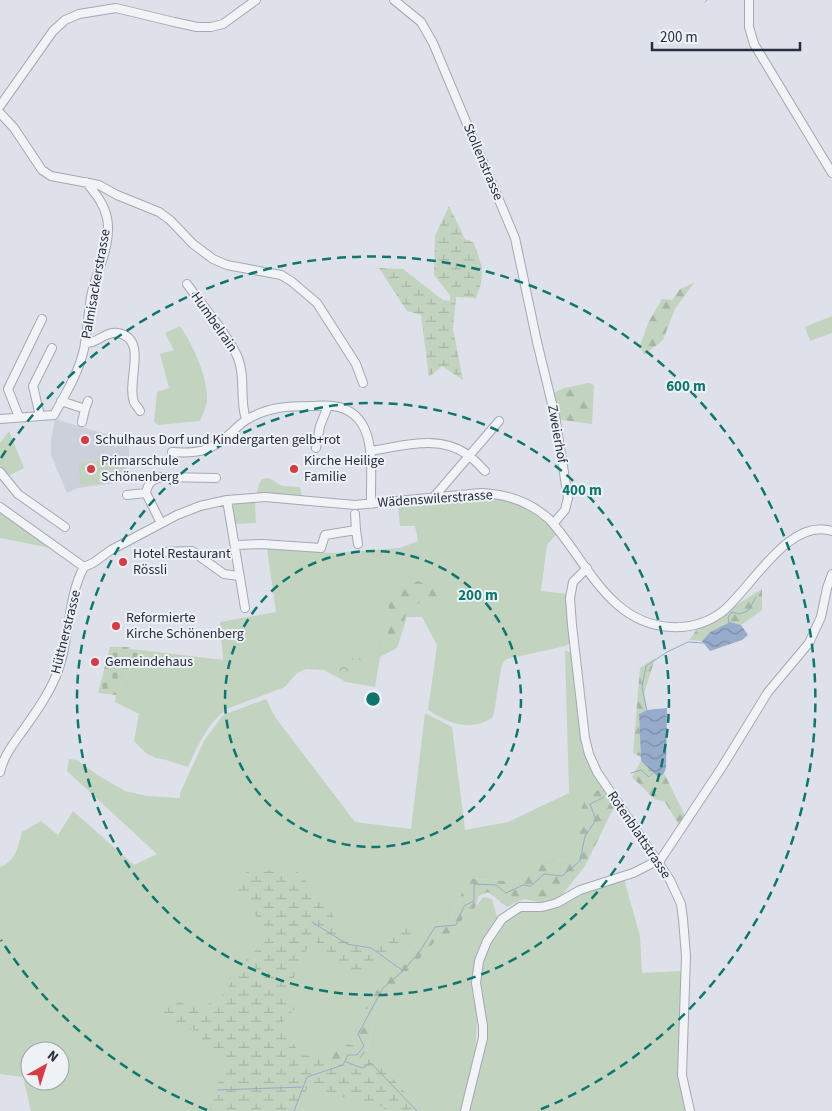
<svg xmlns="http://www.w3.org/2000/svg" width="832" height="1111" viewBox="0 0 832 1111" font-family="'Source Sans 3',sans-serif">
  <defs>
    <pattern id="forest-firs" width="22" height="20" patternUnits="userSpaceOnUse" patternTransform="scale(1.25)"><rect width="22" height="20" fill="#c2d3bf"/><path d="M5 1l3.5 6h-7zM16 11l3.5 6h-7z" fill="#a7b5a5"/></pattern>
    <pattern id="wetland-marsh" width="20" height="14" patternUnits="userSpaceOnUse" patternTransform="scale(1.25)"><rect width="20" height="14" fill="#c2d3bf"/><path d="M1 5h8M5 5V1M11 12h8M15 12V8" fill="none" stroke="#a7b5a5"/></pattern>
    <pattern id="cemetery-stones" width="16" height="16" patternUnits="userSpaceOnUse" patternTransform="scale(1.25)"><rect width="16" height="16" fill="#c2d3bf"/><path d="M2 7V4a2 2 0 0 1 4 0v3zM10 15v-3a2 2 0 0 1 4 0v3z" fill="#a7b5a5"/></pattern>
    <pattern id="park-crowns" width="20" height="18" patternUnits="userSpaceOnUse" patternTransform="scale(1.25)"><rect width="20" height="18" fill="#c2d3bf"/><path d="M2 6a3 3 0 1 1 6 0M12 15a3 3 0 1 1 6 0" fill="none" stroke="#a7b5a5"/></pattern>
    <pattern id="water-waves" width="16" height="10" patternUnits="userSpaceOnUse" patternTransform="scale(1.25)"><rect width="16" height="10" fill="#97abcb"/><path d="M0 5q4-4 8 0t8 0" fill="none" stroke="#7b8ca6"/></pattern>
  </defs>
  <rect width="100%" height="100%" fill="#dee1e9"/>
  <path fill="#ccd0db" d="M 55,419 L 109,435 L 110,438 L 118,438 L 129,442 L 129,455 L 124,482 L 78,488 L 67,493 L 51,455 L 51,440 Z"/>
  <path fill="#c2d3bf" fill-rule="evenodd" d="M 832,316 L 832,333 L 810,341 L 805,327 Z
    M 180,326 C 192,343 208,377 207,399 C 207,406 203,414 200,421 L 158,425 L 154,422 L 157,392 L 169,388 L 160,354 L 174,350 L 165,333 Z
    M 9,431 L 24,468 L 6,477 L 0,468 L 0,443 Z
    M 127,454 L 121,481 L 80,485 L 79,462 L 119,460 Z
    M 269,478 L 282,486 L 300,487 L 302,497 L 258,495 L 257,492 L 259,484 L 262,479 Z
    M 466,500 C 477,500 490,498 501,500 C 522,503 544,517 557,533 L 547,545 L 541,591 L 568,594 L 570,643 L 565,646 L 507,659 L 504,661 L 501,668 L 494,713 L 492,718 C 468,732 449,723 428,710 L 437,645 L 422,617 L 407,617 L 397,648 L 380,657 L 375,687 L 346,682 L 324,670 L 306,669 L 297,673 L 285,687 L 229,708 C 208,721 198,746 188,767 L 163,759 L 156,758 L 147,754 L 134,741 L 139,714 L 115,702 L 116,695 L 140,650 L 223,660 L 220,622 L 276,612 L 267,549 L 333,553 L 400,548 L 418,541 L 415,526 L 400,526 L 398,506 L 419,501 L 448,502 Z
    M 255,501 L 256,523 L 234,524 L 232,509 L 234,504 L 238,502 Z
    M 0,507 L 61,550 L 0,538 Z
    M 565,650 L 572,653 L 582,748 L 602,786 L 607,791 L 579,814 L 579,847 L 569,861 L 543,857 L 515,882 L 469,878 L 451,917 L 429,926 L 404,958 L 369,984 L 377,990 L 351,1032 L 355,1046 L 331,1059 L 356,1065 L 368,1048 L 376,1006 L 441,935 L 456,932 L 465,914 L 475,908 L 483,897 L 492,899 L 498,920 L 481,947 L 475,1060 L 462,1111 L 31,1111 L 23,1077 L 0,1074 L 0,867 C 17,860 17,848 22,832 L 41,821 L 58,835 L 73,811 L 134,865 L 157,854 L 67,771 L 69,759 L 77,760 L 99,776 L 125,791 L 147,796 L 180,798 L 180,793 L 204,741 L 223,715 L 266,699 L 275,717 L 355,822 L 411,829 L 425,713 L 452,727 L 465,830 L 508,822 L 569,793 ZM 30,1051 L 60,1051 L 60,1081 L 30,1081 Z
    M 624,879 L 640,936 L 642,973 L 683,971 L 678,1076 L 685,1111 L 468,1111 L 487,1035 L 480,984 L 486,949 L 504,922 L 521,910 L 581,894 Z"/>
  <path fill="url(#forest-firs)" d="M 694,283 L 675,309 L 663,340 L 644,355 L 640,346 L 648,323 L 662,299 L 672,300 L 680,289 Z
    M 589,383 L 594,385 L 592,424 L 556,419 L 551,394 L 564,388 Z
    M 418,581 L 439,590 L 439,600 L 408,605 L 398,646 L 380,645 L 388,634 L 389,603 L 400,590 Z
    M 762,589 L 762,610 L 741,625 L 730,622 L 710,632 L 702,641 L 689,640 L 698,628 L 720,619 L 730,609 Z
    M 655,658 L 644,694 L 647,710 L 639,714 L 641,757 L 633,753 L 640,668 Z
    M 641,761 L 659,778 L 664,773 L 686,818 L 682,823 L 678,823 L 665,802 L 654,799 L 632,777 Z
    M 599,789 L 607,791 L 615,805 L 585,866 L 559,899 L 543,903 L 524,899 L 507,907 L 488,892 L 479,896 L 475,908 L 465,914 L 456,932 L 441,935 L 376,1006 L 368,1048 L 356,1065 L 331,1060 L 335,1042 L 355,1046 L 351,1032 L 377,990 L 368,984 L 404,958 L 429,926 L 451,917 L 469,878 L 515,882 L 543,857 L 569,861 L 579,847 L 579,814 L 586,798 Z"/>
  <path fill="url(#wetland-marsh)" d="M 449,206 L 465,239 L 474,243 C 482,267 486,273 476,298 L 456,297 L 453,329 L 463,380 L 442,366 L 429,377 L 421,315 L 407,311 L 379,268 L 403,269 L 443,300 L 450,301 L 450,295 L 434,275 L 435,236 Z
    M 250,863 L 262,872 L 275,869 L 289,885 L 297,871 L 331,911 L 342,940 L 375,949 L 408,927 L 422,932 L 365,975 L 357,978 L 312,938 L 285,998 L 295,1008 L 281,1025 L 300,1054 L 358,1069 L 369,1056 L 376,1060 L 422,1111 L 385,1111 L 383,1107 L 307,1088 L 298,1111 L 209,1111 L 225,1064 L 193,1029 L 180,1031 L 163,1011 L 178,1001 L 186,1005 L 206,1005 L 224,994 L 245,961 L 271,936 L 238,891 Z"/>
  <path fill="url(#cemetery-stones)" d="M 110,647 L 130,647 L 130,649 L 140,650 L 116,695 L 98,693 Z"/>
  <path fill="url(#park-crowns)" d="M 362,658 L 365,676 L 348,680 L 332,669 L 327,662 L 335,665 L 344,659 Z"/>
  <path fill="url(#water-waves)" d="M 730,622 L 741,625 L 748,635 L 742,640 L 710,651 L 702,641 L 710,632 Z
    M 667,708 L 666,768 L 664,773 L 659,778 L 641,761 L 639,714 L 647,710 Z"/>
  <g fill="none" stroke-linecap="round" stroke-linejoin="round">
    <path stroke="#97abcb" stroke-width="1" d="M 705,2 L 707,0
      M 729,623 L 728,617 L 732,612 L 739,614 L 748,611 L 756,597
      M 647,711 L 642,687 L 646,666 L 667,652 L 688,642 L 704,643
      M 631,773 L 641,770 L 649,777 L 654,772
      M 312,922 L 347,944 L 371,948 L 402,970
      M 346,1062 L 362,1068 L 371,1063 L 417,1111
      M 218,1090 L 302,1087
      M 294,1111 L 307,1077 L 343,1065 L 348,1055 L 357,1055 L 364,1046 L 358,1034 L 383,988 L 403,971 L 420,951 L 435,927 L 456,925 L 464,906 L 474,901 L 474,884 L 496,885 L 506,893 L 523,885 L 531,886 L 544,874 L 562,876 L 580,861 L 585,836 L 596,820 L 590,804 L 604,797"/>
    <defs>
      <path id="minor" d="M 394,0 L 421,22 L 433,43 L 515,238 L 537,342 L 555,416 L 568,498 L 565,510 L 554,523
        M 749,0 L 749,27 L 754,44 L 832,173
        M 0,106 L 53,31 L 65,20 L 79,14 L 116,8 L 174,22 L 197,27 L 211,27 L 223,24 L 256,0
        M 0,113 L 14,128 L 42,170 L 51,176 L 99,185 L 117,195 L 159,212 L 170,220 L 193,244 L 213,259 L 227,265 L 281,275 L 291,281 L 317,303 L 356,364 L 363,383
        M 187,284 C 202,305 229,336 238,358 C 246,378 239,399 246,419
        M 85,343 C 97,344 105,331 118,333 C 149,339 126,381 134,402 C 135,405 139,408 140,411
        M 61,401 L 85,409 L 88,401
        M 40,416 L 33,386 L 52,348
        M 19,417 L 8,389 L 42,319
        M 0,419 L 54,415 C 65,395 79,372 84,349 C 88,330 88,311 92,292 C 98,269 112,243 107,218 C 104,203 95,193 86,182
        M 82,422 L 85,409
        M 316,448 L 320,426 L 328,406
        M 370,451 C 403,446 439,434 468,455 C 474,459 479,465 485,471
        M 172,452 C 198,454 211,451 231,433 C 236,428 242,422 248,419 C 268,407 288,406 310,406 C 318,406 326,405 333,406 C 380,412 370,470 371,504
        M 0,472 L 18,494 L 65,527
        M 127,495 L 146,493
        M 433,498 L 499,421
        M 227,500 L 245,608
        M 0,507 L 84,567
        M 355,514 L 356,530
        M 161,523 L 146,493 C 148,483 152,479 162,477 L 216,478
        M 235,545 L 262,544 L 321,548 L 325,535 L 356,530 L 358,544
        M 165,552 L 192,551 L 224,574 L 239,576
        M 84,567 L 93,563 L 111,550 L 177,515 L 200,506 L 227,500 L 265,497 L 355,505 L 481,493 C 506,494 530,502 549,519 C 586,559 608,624 671,627 C 690,628 706,624 722,612 C 751,589 788,517 832,531
        M 587,568 L 573,582 L 570,598 L 572,625 L 585,738 L 589,754 L 597,772 L 670,880 L 681,904 L 683,919 L 686,956 L 682,1075 L 690,1111
        M 0,772 C 4,755 14,743 24,729 C 36,712 48,695 56,676 C 70,643 67,597 84,567
        M 659,862 L 722,767 L 768,692 L 809,643 L 821,617 L 827,588 L 832,574
        M 465,1111 L 483,1038 L 483,1026 L 476,983 L 479,961 L 487,941 L 502,919 L 520,907 L 542,907 L 557,903 L 580,890 L 633,873 L 657,861"/>
    </defs>
    <use href="#minor" stroke="#a3a8b3" stroke-width="10"/>
    <use href="#minor" stroke="#f1f3f7" stroke-width="8"/>
  </g>
  <g fill="none" stroke="#0f766e" stroke-width="2.5" stroke-dasharray="9 6">
    <circle cx="373" cy="699" r="148"/>
    <circle cx="373" cy="699" r="296"/>
    <path d="M207 1110A443 443 0 0 1 1 940M1 458A443 443 0 1 1 539 1110"/>
  </g>
  <g fill="#d53c45" stroke="#eef1f6" stroke-width="2">
    <circle cx="85" cy="440" r="5"/>
    <circle cx="91" cy="469" r="5"/>
    <circle cx="294" cy="469" r="5"/>
    <circle cx="123" cy="562" r="5"/>
    <circle cx="116" cy="626" r="5"/>
    <circle cx="95" cy="662" r="5"/>
  </g>
  <g text-anchor="middle" dominant-baseline="central" stroke-width="4" stroke-linejoin="round" paint-order="stroke">
    <g font-size="14" fill="#272e40" stroke="#eef1f6">
      <text transform="translate(483 162) rotate(67)">Stollenstrasse</text>
      <text transform="translate(96 284) rotate(-80)">Palmisackerstrasse</text>
      <text transform="translate(214 322) rotate(55)">Humbelrain</text>
      <text transform="translate(557 434) rotate(80)">Zweierhof</text>
      <text transform="translate(435 499) rotate(-4)">Wädenswilerstrasse</text>
      <text transform="translate(66 632) rotate(-76)">Hüttnerstrasse</text>
      <text transform="translate(639 835) rotate(56)">Rotenblattstrasse</text>
    </g>
    <g font-size="14" fill="#272e40" stroke="#eef1f6" text-anchor="start">
      <text x="95" y="440">Schulhaus Dorf und Kindergarten gelb+rot</text>
      <text x="101" y="461">Primarschule<tspan x="101" dy="16">Schönenberg</tspan></text>
      <text x="304" y="461">Kirche Heilige<tspan x="304" dy="16">Familie</tspan></text>
      <text x="133" y="554">Hotel Restaurant<tspan x="133" dy="16">Rössli</tspan></text>
      <text x="126" y="618">Reformierte<tspan x="126" dy="16">Kirche Schönenberg</tspan></text>
      <text x="105" y="662">Gemeindehaus</text>
    </g>
  </g>
  <circle cx="373" cy="699" r="8" fill="#0f766e" stroke="#eef1f6" stroke-width="2.5"/>
  <g font-size="15" text-anchor="middle" font-weight="bold" fill="#0f766e" stroke="#eef1f6" stroke-width="4" stroke-linejoin="round" paint-order="stroke">
    <text x="686" y="391">600 m</text>
    <text x="582" y="495">400 m</text>
    <text x="478" y="600">200 m</text>
  </g>
  <g transform="translate(45 1066) rotate(39)"><circle r="24" fill="#eef1f6" stroke="#9ea3ad"/>
  <path d="M0-4L9 19L0 12L-9 19Z" fill="#d53c45"/>
  <text y="-8" font-size="14" font-weight="bold" text-anchor="middle" fill="#272e40">N</text>
  </g>
  <path d="M652 42v8h148v-8" fill="none" stroke="#272e40" stroke-width="2.5"/>
  <text x="660" y="42" font-size="15" fill="#272e40" stroke="#eef1f6" stroke-width="4" paint-order="stroke">200 m</text>
</svg>
